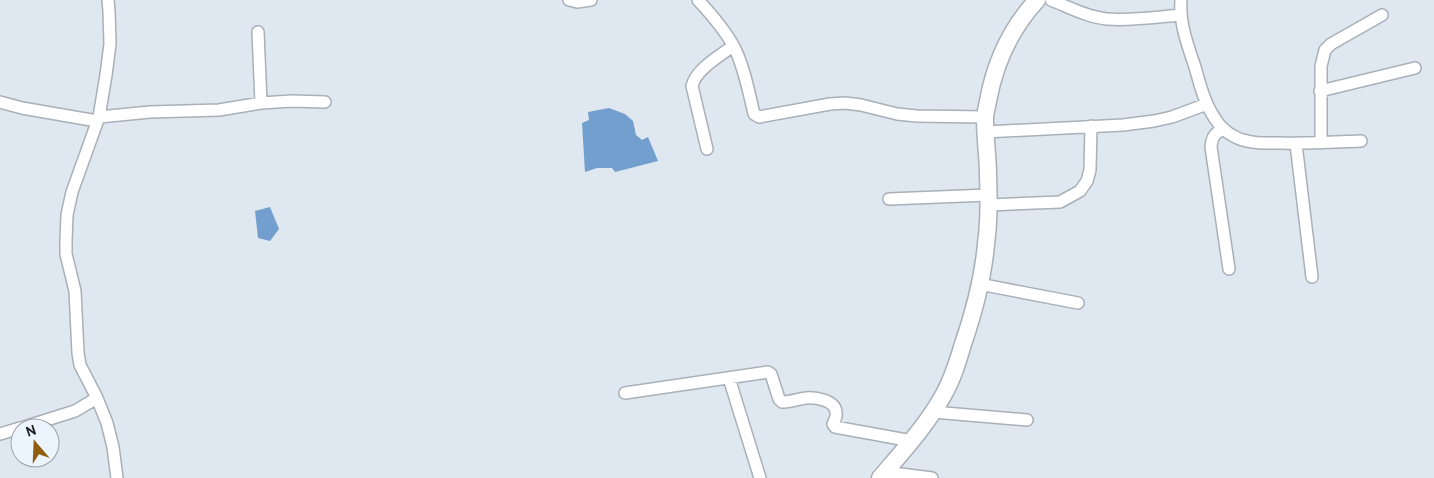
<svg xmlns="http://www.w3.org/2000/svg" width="1434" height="478" viewBox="0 0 1434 478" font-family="Overpass,sans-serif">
  <rect width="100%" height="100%" fill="#dfe7f0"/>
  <path fill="#729fce" d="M 609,108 L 625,114 L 633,121 L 636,135 L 642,140 L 648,137 L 658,161 L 615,172 L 612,168 L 597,168 L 585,172 L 582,123 L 589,120 L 588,112 Z
    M 270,207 L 279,229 L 270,241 L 258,238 L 255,211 Z"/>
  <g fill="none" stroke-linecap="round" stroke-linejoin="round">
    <defs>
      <path id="street" d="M 108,0 L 109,11 L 110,44 L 106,75 L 99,117 L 72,192 L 67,215 L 66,240 L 66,254 L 75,291 L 78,353 L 80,365 L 97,398 L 107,423 L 113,447 L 117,478
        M 569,0 L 577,2 L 591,0
        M 698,0 C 711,14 725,30 734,47 C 744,66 749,93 754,114 L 759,117 L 830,104 L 845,103 L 861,105 L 897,114 L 917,116 L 985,117
        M 1051,0 C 1069,7 1087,17 1107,19 C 1131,21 1157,17 1181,15
        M 1181,0 C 1179,23 1188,46 1195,67 C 1200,85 1205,105 1216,120 C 1222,130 1235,139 1247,141 C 1258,144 1270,143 1281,143 C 1308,144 1335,142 1361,141
        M 258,32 L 261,103
        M 1320,91 L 1415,68
        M 0,102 L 22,108 L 97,121
        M 99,117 L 150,112 L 219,110 L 261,103 L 292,101 L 325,102
        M 1224,129 C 1215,133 1212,136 1211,147 L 1229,269
        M 986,132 L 1123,125 L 1154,121 L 1172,117 L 1207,104
        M 1321,142 L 1321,66 L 1325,50 L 1331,44 L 1382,15
        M 1296,144 L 1312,277
        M 707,149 L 692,86 C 696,69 720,56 733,46
        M 889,199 L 988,195
        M 989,205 L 1060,202 L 1080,191 L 1087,181 L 1090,170 L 1091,126
        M 979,284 L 1078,303
        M 729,378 L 760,478
        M 625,393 L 768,372 L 771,374 L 779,399 L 782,402 C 790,402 798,399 806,398 C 815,397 835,400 836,412 C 837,416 835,420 833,424 L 835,427 L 912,441
        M 933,412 L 1027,420
        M 21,428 L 75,411 L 97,398
        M 0,434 L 20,428
        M 885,472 L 932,478"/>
      <path id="secondary" d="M 880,478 C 903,451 927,425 944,394 C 953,378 958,361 963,344 C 974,312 983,278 986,244 C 989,222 989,199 988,176 C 988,157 985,138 985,119 C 985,113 987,107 988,101 C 995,63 1011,28 1037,0"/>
    </defs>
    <use href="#street" stroke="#a8b0b8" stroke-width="14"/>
    <use href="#secondary" stroke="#a8b0b8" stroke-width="19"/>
    <use href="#street" stroke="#fff" stroke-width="11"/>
    <use href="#secondary" stroke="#fff" stroke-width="16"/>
  </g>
  <g transform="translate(35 443) rotate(341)"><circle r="24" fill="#ecf4fd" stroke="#9aa0a7"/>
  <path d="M0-4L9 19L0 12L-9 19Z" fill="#915d0f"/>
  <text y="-8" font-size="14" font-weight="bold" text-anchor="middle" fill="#1f2225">N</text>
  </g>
</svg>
